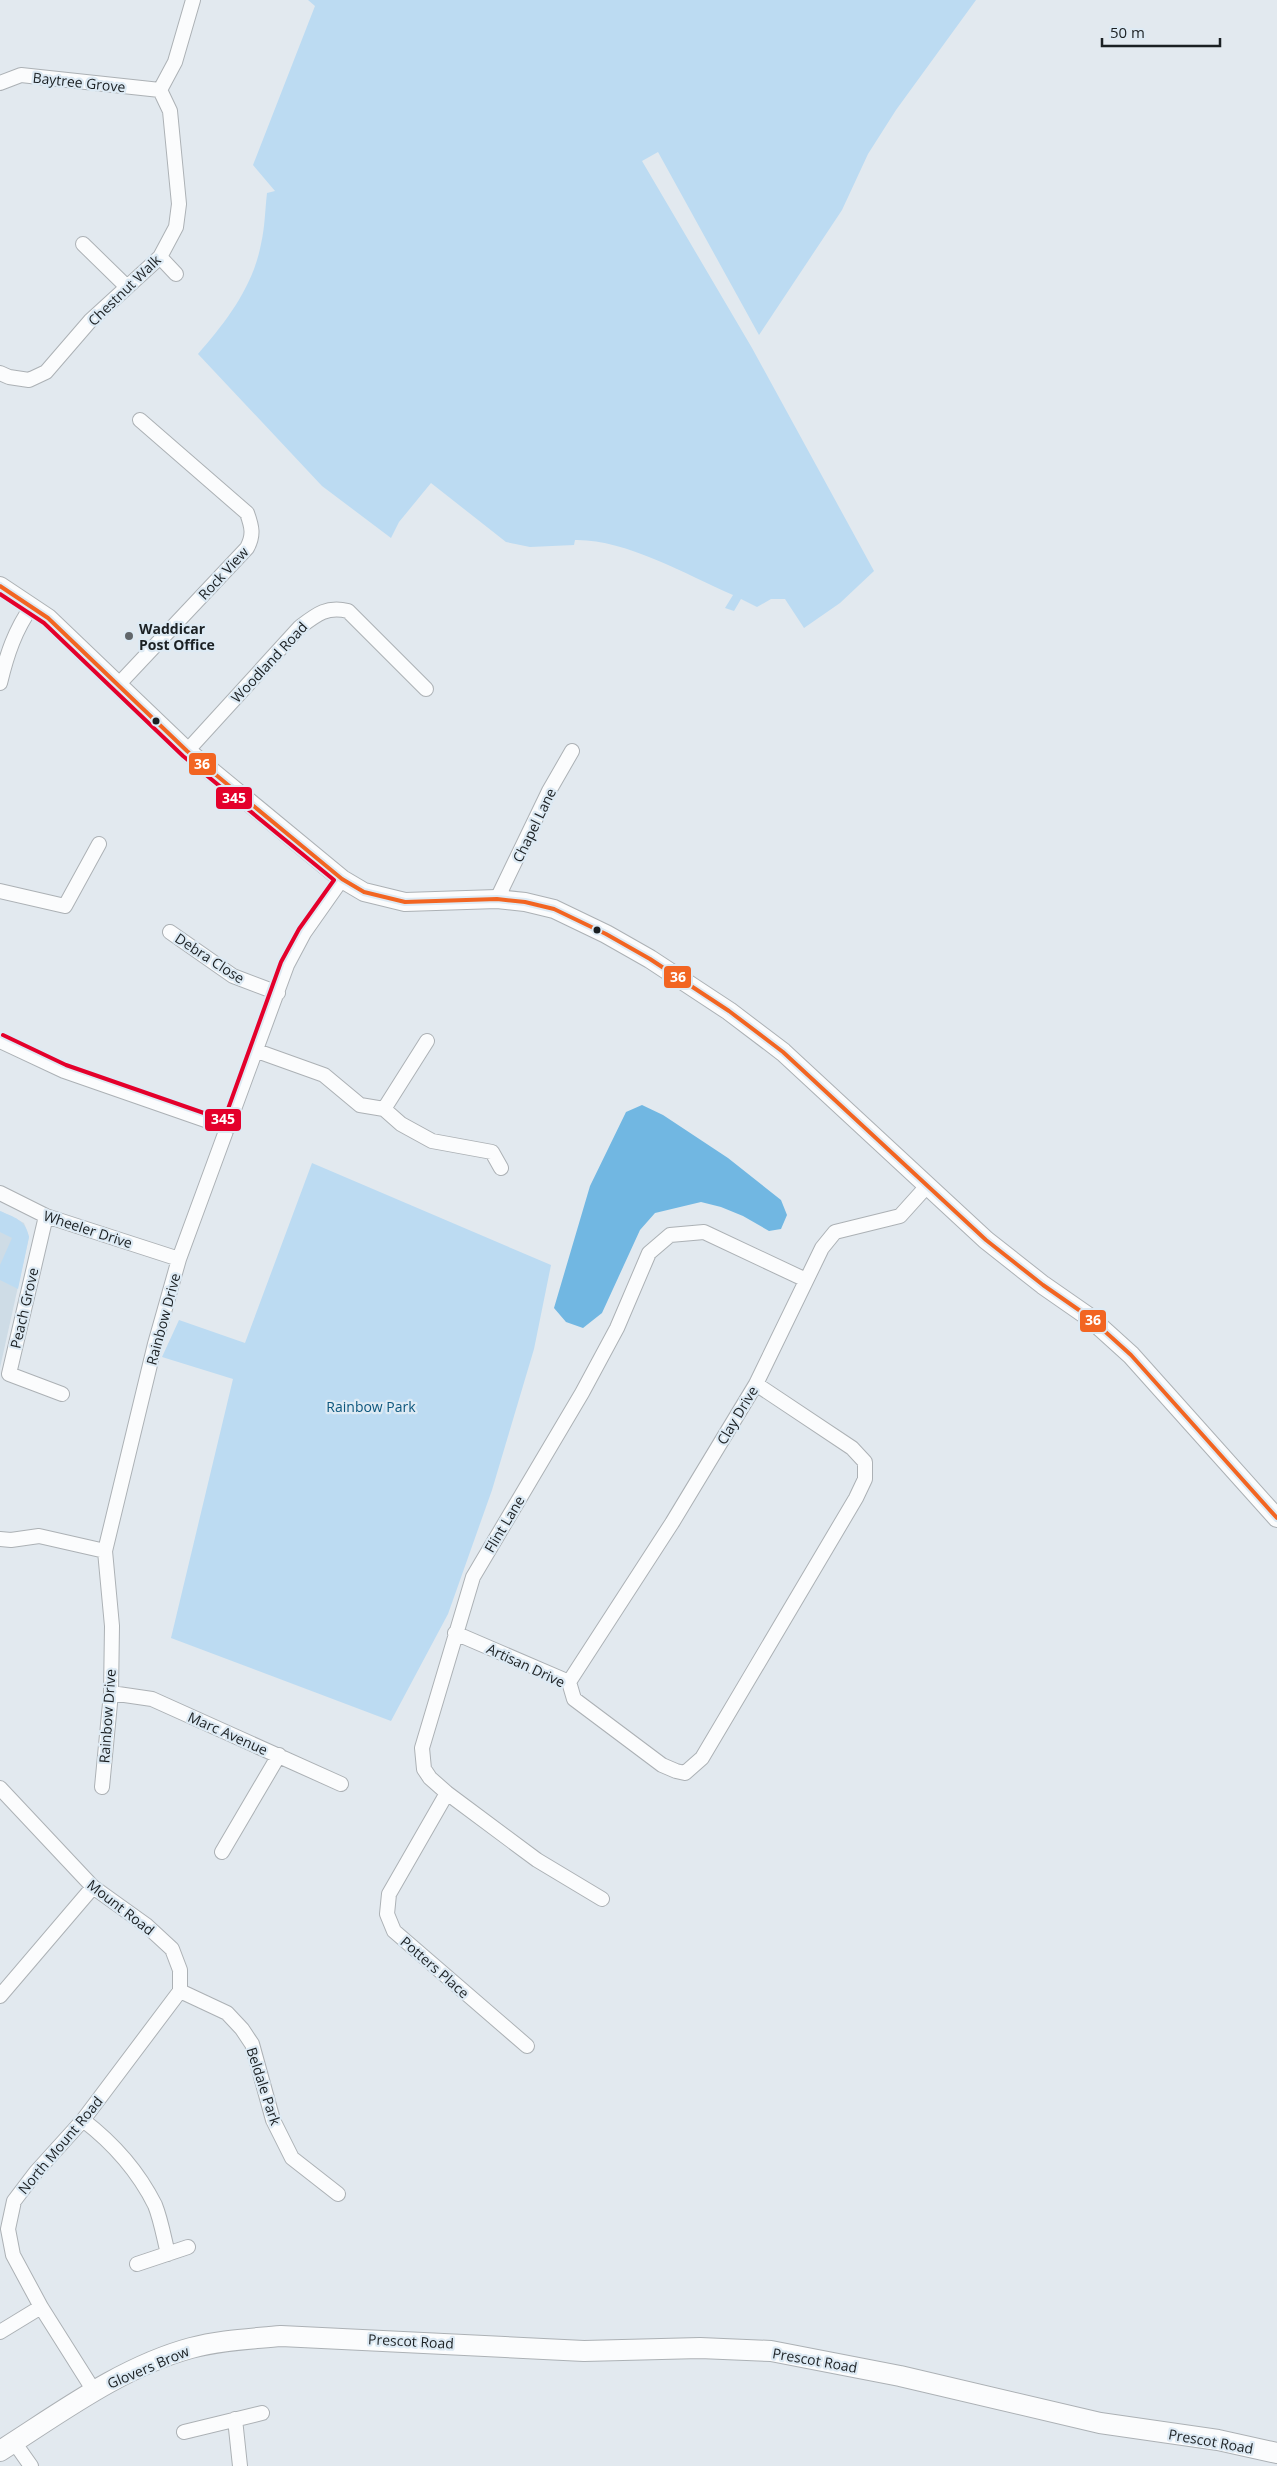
<svg xmlns="http://www.w3.org/2000/svg" width="1277" height="2466" viewBox="0 0 1277 2466" font-family="'Open Sans',sans-serif">
  <rect width="100%" height="100%" fill="#e2e9ef"/>
  <path fill="#cedce6" d="M 0,1211 L 24,1223 L 29,1237 L 0,1368 Z"/>
  <path fill="#bcdbf2" d="M 308,0 L 976,0 L 896,110 L 868,154 L 842,210 L 759,335 L 658,152 L 642,161 L 752,348 L 874,571 L 840,603 L 804,628 L 785,599 L 771,599 L 757,607 L 741,599 L 734,611 L 725,608 L 733,595 C 685,574 625,539 575,540 L 574,545 L 530,547 L 506,542 L 431,483 L 399,522 L 391,538 L 322,486 L 198,354 C 226,322 253,287 261,244 C 265,227 265,210 267,193 L 275,191 L 253,165 L 315,6 Z
    M 312,1163 L 551,1265 L 534,1349 L 492,1490 L 448,1614 L 391,1721 L 171,1638 L 233,1379 L 162,1357 L 179,1320 L 245,1343 Z
    M 0,1211 C 14,1217 26,1220 29,1237 L 18,1289 L 0,1280 L 0,1265 L 12,1238 L 0,1232 Z"/>
  <path fill="#71b7e2" d="M 642,1105 L 663,1115 L 728,1158 L 781,1200 L 787,1215 L 781,1229 L 769,1231 L 743,1216 L 721,1207 L 701,1202 L 655,1213 L 640,1230 L 602,1313 L 583,1328 L 566,1322 L 554,1308 L 590,1186 L 626,1112 Z"/>
  <g fill="none" stroke-linecap="round" stroke-linejoin="round">
    <defs>
      <path id="minor" d="M 0,83 L 21,75 L 160,90
        M 160,90 L 175,62 L 193,0
        M 83,244 L 126,286
        M 160,257 L 176,274
        M 0,373 L 9,377 L 29,380 L 46,372 L 90,321 L 160,257 L 176,227 L 179,204 L 170,111 L 160,90
        M 0,683 C 7,654 15,630 32,606
        M 118,685 L 247,548 C 254,535 252,527 247,513 L 140,420
        M 187,751 L 300,627 C 317,614 327,606 348,611 L 426,689
        M 0,891 L 65,906 L 99,844
        M 497,899 L 549,791 L 572,751
        M 170,932 L 233,976 L 278,993
        M 0,1041 L 64,1071 L 228,1128
        M 257,1051 L 324,1075 L 360,1105 L 384,1109 L 401,1124 L 432,1141 L 492,1152 L 501,1168
        M 384,1109 L 427,1041
        M 0,1193 L 46,1216 L 179,1259
        M 46,1216 L 9,1374 L 62,1394
        M 0,1539 L 11,1540 L 39,1536 L 105,1551
        M 455,1633 L 569,1682
        M 569,1682 L 574,1699 L 662,1765 L 676,1771 L 685,1773 L 702,1758 L 856,1498 L 865,1479 L 865,1462 L 852,1448 L 756,1384
        M 569,1682 L 672,1523 L 756,1384 L 822,1248 L 835,1232 L 900,1216 L 927,1186
        M 111,1693 L 152,1699 L 341,1784
        M 102,1787 L 111,1693 L 112,1626 L 105,1551 L 155,1344 L 179,1259 L 287,965 L 304,933 L 342,879
        M 0,1788 L 93,1887 L 146,1925 L 172,1949 L 180,1970 L 180,1991
        M 447,1793 L 389,1894 L 387,1914 L 394,1931 L 527,2046
        M 222,1852 L 279,1755
        M 602,1899 L 537,1860 L 447,1793 L 430,1778 L 424,1769 L 422,1748 L 473,1577 L 582,1393 L 617,1328 L 649,1253 L 670,1235 L 704,1232 L 806,1280
        M 180,1991 L 227,2013 L 242,2029 L 252,2044 L 273,2120 L 292,2158 L 338,2194
        M 0,1996 L 93,1887
        M 83,2120 C 113,2143 138,2171 155,2205 C 161,2220 164,2238 168,2254
        M 137,2264 L 188,2247
        M 0,2332 L 41,2307
        M 94,2391 L 41,2307 L 13,2255 L 8,2229 L 14,2201 L 36,2172 L 83,2120 L 180,1991
        M 235,2419 L 240,2466
        M 184,2432 L 262,2413
        M 14,2442 L 31,2466"/>
      <path id="tertiary" d="M 0,586 L 48,618 L 187,751 L 342,879 L 364,892 L 405,902 L 497,899 L 525,902 L 554,909 L 606,934 L 650,959 L 729,1011 L 783,1052 L 986,1240 L 1043,1285 L 1089,1317 L 1131,1355 L 1277,1518"/>
      <path id="secondary" d="M 0,2451 C 60,2413 121,2367 191,2348 C 220,2340 251,2339 281,2336 L 584,2351 L 700,2348 L 771,2351 L 900,2376 L 1100,2423 L 1218,2440 L 1277,2453"/>
    </defs>
    <use href="#minor" stroke="#acb1b5" stroke-width="16"/>
    <use href="#tertiary" stroke="#acb1b5" stroke-width="20"/>
    <use href="#secondary" stroke="#acb1b5" stroke-width="22"/>
    <use href="#minor" stroke="#fbfcfd" stroke-width="14"/>
    <use href="#tertiary" stroke="#fbfcfd" stroke-width="18"/>
    <use href="#secondary" stroke="#fbfcfd" stroke-width="20"/>
    <defs>
      <path id="bus-1" d="M 0,586 L 48,618 L 187,751 L 342,879 L 364,892 L 405,902 L 497,899 L 525,902 L 554,909 L 606,934 L 650,959 L 729,1011 L 783,1052 L 986,1240 L 1043,1285 L 1089,1317 L 1131,1355 L 1277,1518"/>
      <path id="bus-2" d="M 0,594 L 44,623 L 183,756 L 334,880 L 299,929 L 281,962 L 224,1120 L 66,1065 L 3,1035"/>
    </defs>
    <use href="#bus-1" stroke="#ddeaf4" stroke-width="8"/>
    <use href="#bus-2" stroke="#ddeaf4" stroke-width="8"/>
    <use href="#bus-1" stroke="#f26522" stroke-width="4"/>
    <use href="#bus-2" stroke="#e4002b" stroke-width="4"/>
  </g>
  <circle fill="#61666a" stroke="#ddeaf4" stroke-width="2" cx="129" cy="636" r="5"/>
  <g fill="#1b2023" stroke="#ddeaf4" stroke-width="2">
    <circle cx="156" cy="721" r="4.5"/>
    <circle cx="597" cy="930" r="4.5"/>
  </g>
  <g text-anchor="middle" dominant-baseline="central" stroke-width="4.5" stroke-linejoin="round" paint-order="stroke">
    <g font-size="14" fill="#1b2023" stroke="#ddeaf4">
      <text transform="translate(79 82) rotate(6)">Baytree Grove</text>
      <text transform="translate(124 290) rotate(-44)">Chestnut Walk</text>
      <text transform="translate(223 573) rotate(-47)">Rock View</text>
      <text transform="translate(269 662) rotate(-47)">Woodland Road</text>
      <text transform="translate(534 825) rotate(-64)">Chapel Lane</text>
      <text transform="translate(210 958) rotate(33)">Debra Close</text>
      <text transform="translate(88 1229) rotate(18)">Wheeler Drive</text>
      <text transform="translate(24 1308) rotate(-77)">Peach Grove</text>
      <text transform="translate(163 1319) rotate(-75)">Rainbow Drive</text>
      <text transform="translate(737 1415) rotate(-59)">Clay Drive</text>
      <text transform="translate(504 1524) rotate(-59)">Flint Lane</text>
      <text transform="translate(526 1665) rotate(25)">Artisan Drive</text>
      <text transform="translate(107 1716) rotate(-86)">Rainbow Drive</text>
      <text transform="translate(228 1733) rotate(24)">Marc Avenue</text>
      <text transform="translate(121 1907) rotate(38)">Mount Road</text>
      <text transform="translate(435 1967) rotate(41)">Potters Place</text>
      <text transform="translate(264 2086) rotate(72)">Beldale Park</text>
      <text transform="translate(60 2145) rotate(-50)">North Mount Road</text>
      <text transform="translate(411 2341) rotate(3)">Prescot Road</text>
      <text transform="translate(815 2360) rotate(10)">Prescot Road</text>
      <text transform="translate(148 2367) rotate(-23)">Glovers Brow</text>
      <text transform="translate(1211 2441) rotate(10)">Prescot Road</text>
    </g>
    <g font-size="14" font-weight="bold" fill="#1b2023" stroke="#ddeaf4" text-anchor="start">
      <text x="139" y="628">Waddicar<tspan x="139" dy="16">Post Office</tspan></text>
    </g>
    <g font-size="14" fill="#0c567d" stroke="#ddeaf4">
      <text x="371" y="1406">Rainbow Park</text>
    </g>
  </g>
  <g stroke="#ddeaf4" stroke-width="2">
    <rect x="188" y="752" width="29" height="24" rx="5" fill="#f26522"/>
    <rect x="215" y="786" width="38" height="24" rx="5" fill="#e4002b"/>
    <rect x="663" y="965" width="29" height="24" rx="5" fill="#f26522"/>
    <rect x="204" y="1108" width="38" height="24" rx="5" fill="#e4002b"/>
    <rect x="1079" y="1309" width="28" height="24" rx="5" fill="#f26522"/>
  </g>
  <g font-size="14" text-anchor="middle" font-weight="bold" fill="#fff">
    <text x="202" y="769">36</text>
    <text x="234" y="803">345</text>
    <text x="678" y="982">36</text>
    <text x="223" y="1124">345</text>
    <text x="1093" y="1325">36</text>
  </g>
  <path d="M1102 38v8h118v-8" fill="none" stroke="#1b2023" stroke-width="2.5"/>
  <text x="1110" y="38" font-size="15" fill="#1b2023" stroke="#ddeaf4" stroke-width="4" paint-order="stroke">50 m</text>
</svg>
